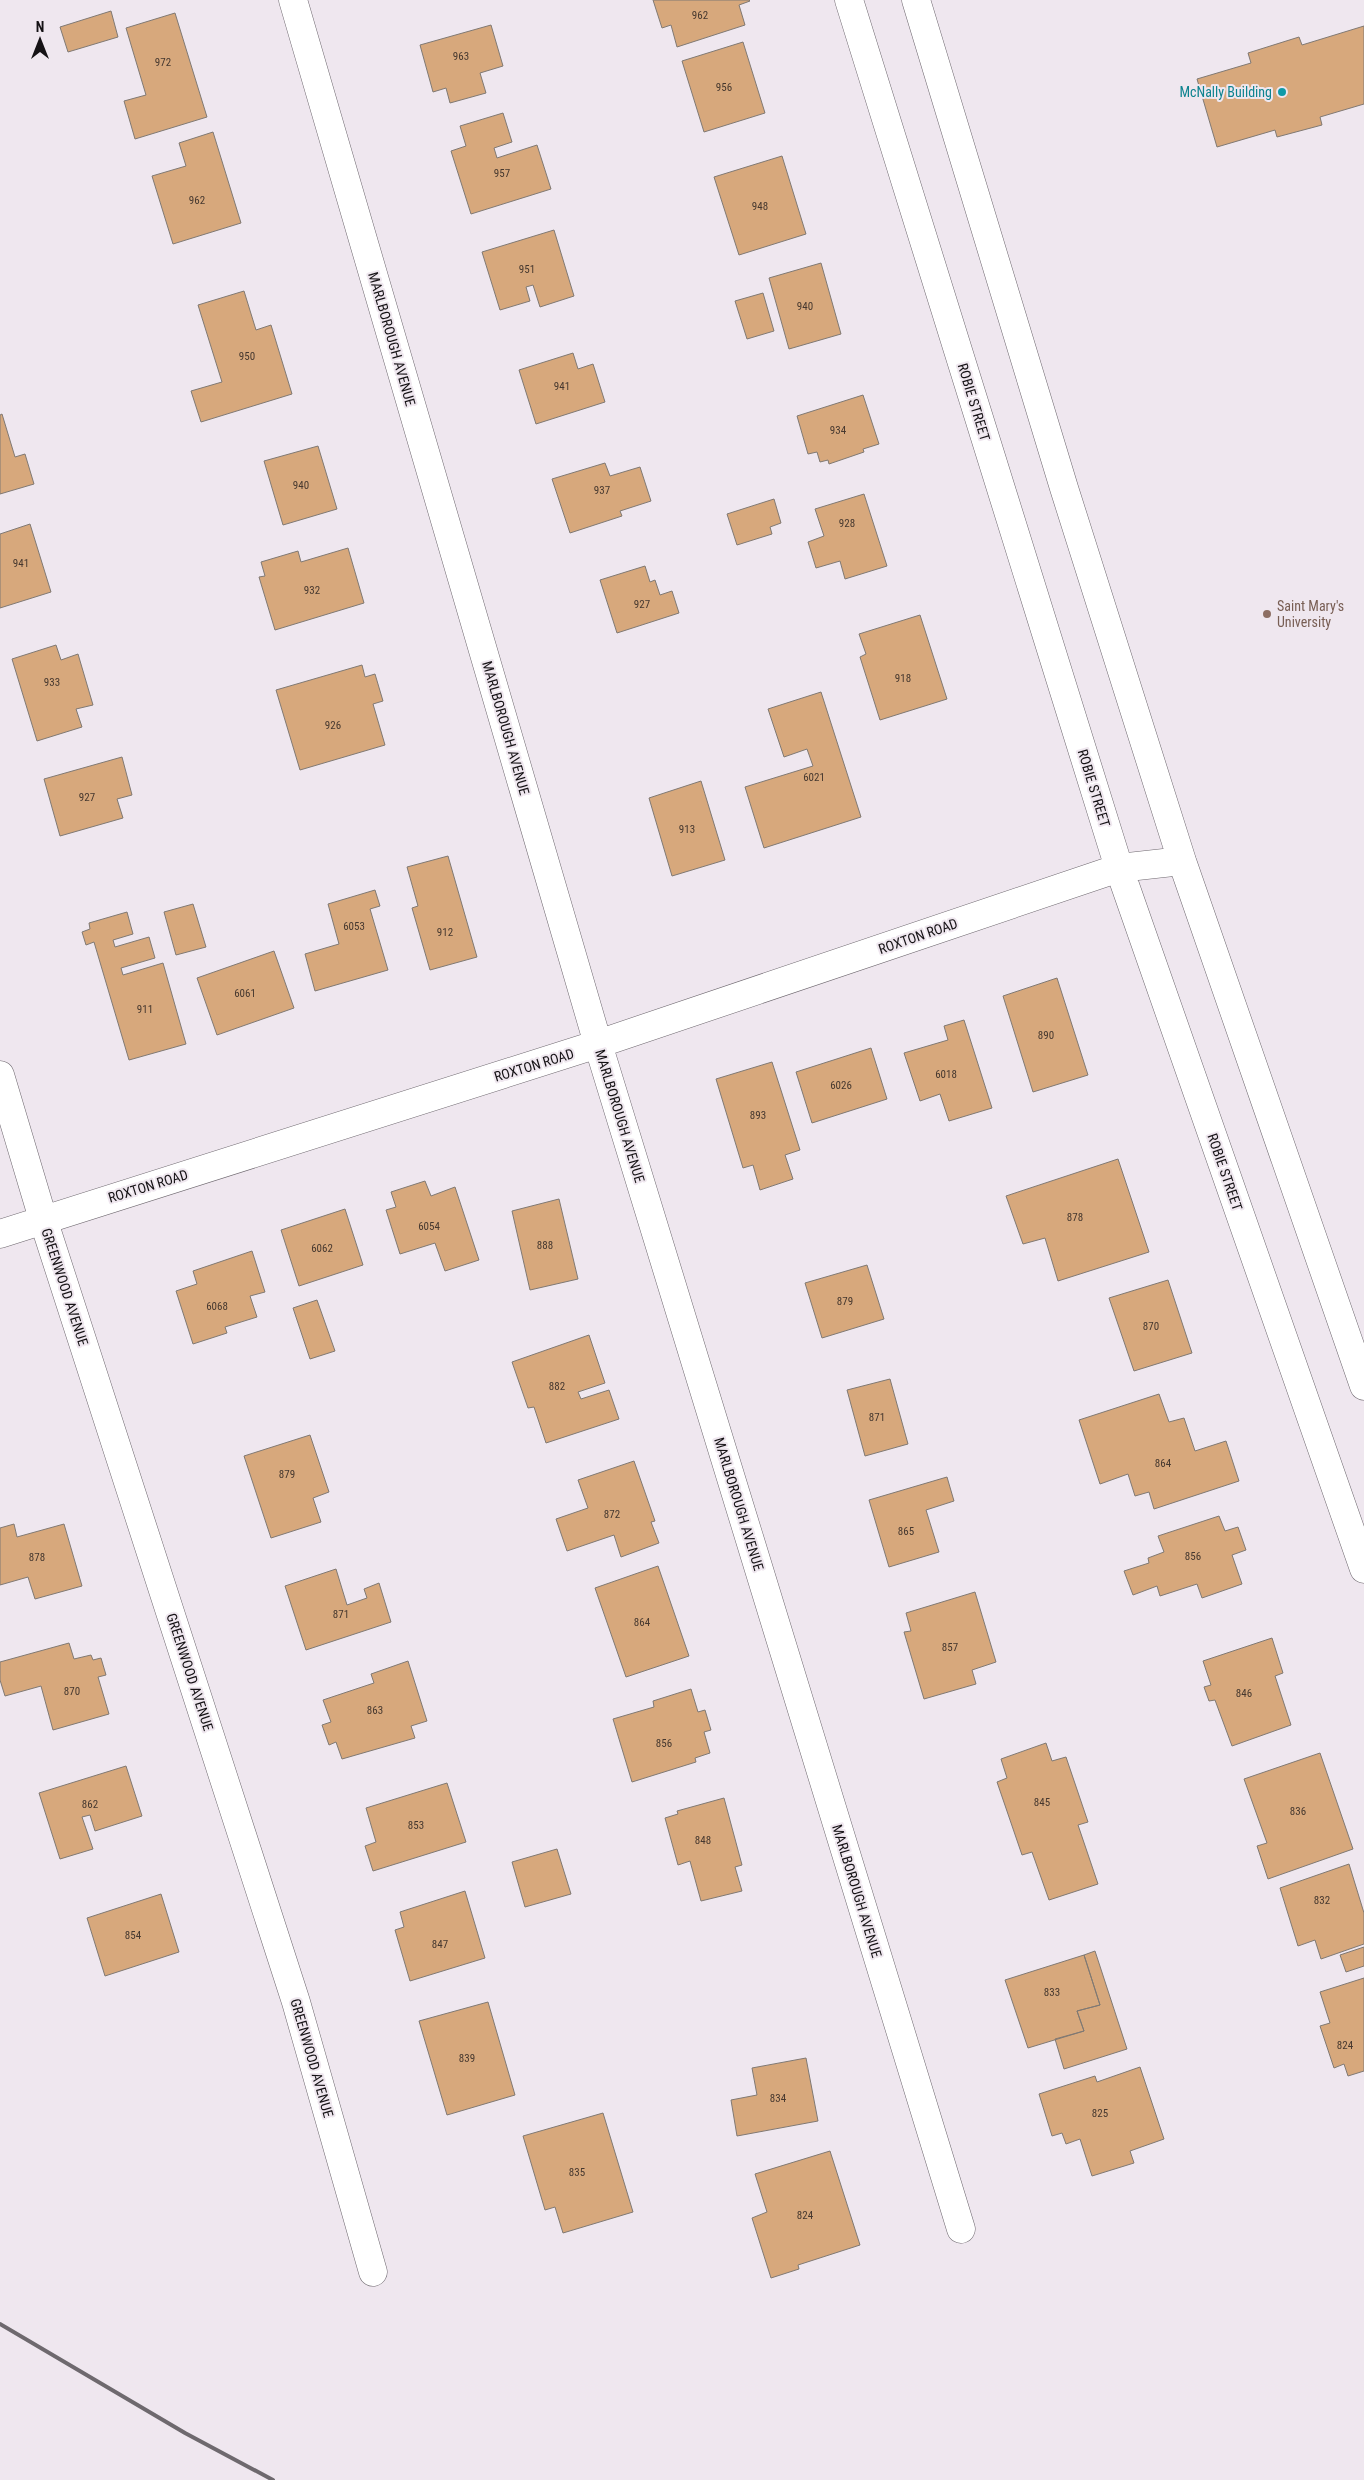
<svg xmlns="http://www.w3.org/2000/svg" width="1364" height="2480" viewBox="0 0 1364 2480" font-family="'Roboto Condensed',sans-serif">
  <rect width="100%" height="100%" fill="#efe7ef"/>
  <path fill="#d7a87c" stroke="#807973" d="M 653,0 L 749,0 L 750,1 L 739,5 L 745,25 L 677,47 L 671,25 L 662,28 Z
    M 111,11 L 118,37 L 68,52 L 60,27 Z
    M 175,13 L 207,117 L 135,139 L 124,101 L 146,95 L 126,28 Z
    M 491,25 L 503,66 L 480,73 L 486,93 L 450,103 L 446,88 L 433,92 L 420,45 Z
    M 1364,26 L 1364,104 L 1320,117 L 1322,125 L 1277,137 L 1275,130 L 1217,147 L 1197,79 L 1251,63 L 1248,53 L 1299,37 L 1302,45 Z
    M 743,42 L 765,113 L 704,132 L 682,61 Z
    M 503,113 L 512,142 L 494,148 L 497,158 L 537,145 L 551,189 L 471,214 L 451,151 L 466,146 L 460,126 Z
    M 213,132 L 241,223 L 173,244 L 152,176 L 186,166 L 179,143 Z
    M 782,156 L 806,234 L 739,255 L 714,177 Z
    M 554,230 L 574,296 L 540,307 L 533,285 L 526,287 L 530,301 L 500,310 L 482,252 Z
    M 821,263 L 841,334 L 789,349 L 769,278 Z
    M 244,291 L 256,330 L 271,325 L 292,394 L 201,422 L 191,391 L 222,382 L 198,305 Z
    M 763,293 L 774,331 L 747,339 L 735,301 Z
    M 573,353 L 578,369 L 593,364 L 605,402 L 536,424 L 519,370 Z
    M 863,395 L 879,444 L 863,449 L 864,452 L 829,464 L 828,460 L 820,462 L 817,452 L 808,454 L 797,416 Z
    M 2,414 L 15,457 L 25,454 L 34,484 L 0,494 L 0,415 Z
    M 318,446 L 337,509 L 283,525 L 264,461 Z
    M 605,463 L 610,476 L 640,467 L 651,501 L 620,511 L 622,516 L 570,533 L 552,479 Z
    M 864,494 L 887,566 L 845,579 L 840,561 L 816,568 L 808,542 L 824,536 L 815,509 Z
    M 774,499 L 781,523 L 770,527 L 772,534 L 737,545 L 727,514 Z
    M 30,524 L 51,592 L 0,608 L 0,534 Z
    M 348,548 L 364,603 L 275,630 L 259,577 L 265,576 L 261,562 L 298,551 L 301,562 Z
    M 645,566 L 650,582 L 655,580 L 660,595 L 672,591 L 679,613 L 617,633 L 600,580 Z
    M 920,615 L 947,699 L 880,720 L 860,657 L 866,654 L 859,634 Z
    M 56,645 L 61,660 L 78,654 L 93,705 L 76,709 L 82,727 L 37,741 L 12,659 Z
    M 362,665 L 365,677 L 375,674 L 383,701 L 373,704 L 385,745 L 300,770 L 276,690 Z
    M 821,692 L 861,817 L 764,848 L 745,787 L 813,766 L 807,749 L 784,757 L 768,709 Z
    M 122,757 L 132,795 L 117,799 L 123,818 L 60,836 L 44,779 Z
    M 701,781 L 725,860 L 672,876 L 649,798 Z
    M 448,856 L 477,957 L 430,970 L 412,908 L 418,906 L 407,867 Z
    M 375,890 L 380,906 L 370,909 L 388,970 L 315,991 L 305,954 L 339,944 L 328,904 Z
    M 193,904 L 206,947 L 176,955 L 164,912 Z
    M 127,912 L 133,934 L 113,940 L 115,947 L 149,937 L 155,958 L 121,968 L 123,975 L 163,963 L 186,1044 L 129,1060 L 94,942 L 86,945 L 82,932 L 90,929 L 89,923 Z
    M 274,951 L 294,1008 L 217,1035 L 197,978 Z
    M 1057,978 L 1088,1075 L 1033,1092 L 1003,996 Z
    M 964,1020 L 992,1108 L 949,1121 L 940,1094 L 920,1101 L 904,1053 L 948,1040 L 944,1026 Z
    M 871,1048 L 887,1099 L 812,1123 L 796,1072 Z
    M 772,1062 L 800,1150 L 785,1155 L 793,1179 L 760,1190 L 753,1165 L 743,1168 L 716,1079 Z
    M 1118,1159 L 1149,1252 L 1058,1281 L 1045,1238 L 1023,1244 L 1006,1196 Z
    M 425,1181 L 431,1196 L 455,1187 L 479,1260 L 445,1271 L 435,1243 L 400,1254 L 386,1210 L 396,1207 L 391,1192 Z
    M 559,1199 L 578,1279 L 530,1290 L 512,1211 Z
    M 345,1209 L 363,1265 L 299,1286 L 281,1230 Z
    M 252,1251 L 265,1292 L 250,1296 L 257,1317 L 225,1327 L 227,1333 L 193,1344 L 176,1291 L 197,1284 L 193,1271 Z
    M 867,1265 L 884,1319 L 822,1338 L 805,1283 Z
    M 1168,1280 L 1192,1353 L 1134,1371 L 1109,1298 Z
    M 317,1300 L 335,1351 L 310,1359 L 293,1308 Z
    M 589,1335 L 605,1383 L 578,1392 L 581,1399 L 609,1390 L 619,1419 L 546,1443 L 534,1407 L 528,1408 L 512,1362 Z
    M 890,1379 L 908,1444 L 865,1456 L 847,1390 Z
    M 1159,1394 L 1169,1422 L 1184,1418 L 1195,1451 L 1226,1441 L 1239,1481 L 1154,1509 L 1149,1492 L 1135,1496 L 1128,1474 L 1100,1484 L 1079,1420 Z
    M 310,1435 L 329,1492 L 313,1498 L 321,1522 L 271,1538 L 244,1456 Z
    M 634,1461 L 655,1521 L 651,1522 L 659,1543 L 621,1557 L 614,1535 L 567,1551 L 556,1519 L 588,1508 L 578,1480 Z
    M 947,1477 L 954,1501 L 926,1510 L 939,1552 L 889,1567 L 869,1500 Z
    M 1219,1516 L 1225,1531 L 1238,1527 L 1246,1550 L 1232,1555 L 1242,1584 L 1202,1598 L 1197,1584 L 1160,1596 L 1157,1586 L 1133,1595 L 1124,1571 L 1149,1563 L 1148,1558 L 1164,1552 L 1158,1536 Z
    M 14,1524 L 17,1537 L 64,1524 L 82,1586 L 35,1599 L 28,1577 L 0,1585 L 0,1528 Z
    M 658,1566 L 689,1656 L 626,1677 L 595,1588 Z
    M 336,1569 L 347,1605 L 367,1598 L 364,1589 L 379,1583 L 391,1622 L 306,1650 L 285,1586 Z
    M 975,1592 L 996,1662 L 972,1670 L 976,1684 L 924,1699 L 904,1632 L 911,1631 L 906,1613 Z
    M 1272,1638 L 1283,1673 L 1275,1676 L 1291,1725 L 1232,1746 L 1215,1700 L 1209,1701 L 1204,1687 L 1211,1685 L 1203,1661 Z
    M 69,1643 L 74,1659 L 91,1655 L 93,1660 L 101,1658 L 106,1675 L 98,1677 L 109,1714 L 53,1730 L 41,1686 L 5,1696 L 0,1680 L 0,1662 Z
    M 408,1661 L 427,1721 L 411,1726 L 415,1738 L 342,1759 L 336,1742 L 329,1745 L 322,1725 L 331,1722 L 323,1700 L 374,1683 L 371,1674 Z
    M 691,1689 L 698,1712 L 705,1710 L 711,1730 L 704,1732 L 710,1753 L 695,1758 L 696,1762 L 632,1782 L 613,1719 L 654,1707 L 653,1701 Z
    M 1046,1743 L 1052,1761 L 1066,1757 L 1088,1822 L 1078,1825 L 1098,1884 L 1049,1900 L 1032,1852 L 1022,1855 L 997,1782 L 1007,1778 L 1001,1759 Z
    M 1320,1753 L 1353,1849 L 1268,1879 L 1257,1846 L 1267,1843 L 1244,1779 Z
    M 126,1766 L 142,1816 L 95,1831 L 90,1815 L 82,1817 L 93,1849 L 60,1859 L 39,1793 Z
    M 447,1783 L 466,1842 L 373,1871 L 365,1846 L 376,1842 L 366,1808 Z
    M 724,1798 L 742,1865 L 735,1867 L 742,1891 L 701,1901 L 690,1861 L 678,1865 L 665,1818 L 678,1814 L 677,1811 Z
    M 557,1849 L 571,1894 L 525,1907 L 512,1862 Z
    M 1349,1864 L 1364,1913 L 1364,1944 L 1321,1959 L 1315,1940 L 1298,1946 L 1280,1888 Z
    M 465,1891 L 485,1958 L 410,1981 L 395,1930 L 404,1927 L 400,1912 Z
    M 161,1894 L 179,1952 L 105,1976 L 87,1918 Z
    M 1364,1947 L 1364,1966 L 1346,1972 L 1340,1955 Z
    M 1095,1951 L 1127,2049 L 1064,2069 L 1055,2039 L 1084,2031 L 1077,2011 L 1100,2005 L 1084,1955 Z
    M 1084,1955 L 1100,2005 L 1077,2011 L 1084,2031 L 1028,2048 L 1005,1980 Z
    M 1364,1978 L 1364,2071 L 1348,2076 L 1344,2064 L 1334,2068 L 1320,2026 L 1330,2023 L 1320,1992 Z
    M 488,2002 L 515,2095 L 447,2115 L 419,2021 Z
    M 806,2058 L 818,2121 L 737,2136 L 731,2100 L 757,2095 L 752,2068 Z
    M 1140,2067 L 1164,2139 L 1130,2151 L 1134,2163 L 1092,2176 L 1080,2139 L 1066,2144 L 1062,2133 L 1052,2136 L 1039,2094 L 1095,2076 L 1097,2082 Z
    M 603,2113 L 633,2212 L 563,2233 L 555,2207 L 545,2210 L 523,2136 Z
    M 830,2151 L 860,2245 L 798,2265 L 799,2269 L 771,2278 L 752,2218 L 767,2212 L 755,2174 Z"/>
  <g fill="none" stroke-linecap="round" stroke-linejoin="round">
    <defs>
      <path id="street" d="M 293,0 L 598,1044 L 961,2229
        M 849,0 L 1119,868 L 1364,1569
        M 916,0 L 1064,488 L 1182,861 L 1364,1386
        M 0,1075 L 43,1219 L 296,2002 L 373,2272
        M 0,1234 L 598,1044 L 1119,868 L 1182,861"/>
    </defs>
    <use href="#street" stroke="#6e686f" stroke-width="29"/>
    <use href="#street" stroke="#fff" stroke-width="28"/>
    <path stroke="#6e696e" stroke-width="4" d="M 0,2324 L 185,2433 L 273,2480"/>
  </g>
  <circle fill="#0f9aa8" stroke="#efe7ef" stroke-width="2" cx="1282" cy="92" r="5"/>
  <circle fill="#8d6e63" stroke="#efe7ef" stroke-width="2" cx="1267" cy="614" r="5"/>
  <g text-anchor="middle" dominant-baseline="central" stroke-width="4" stroke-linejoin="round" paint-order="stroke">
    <g font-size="11" fill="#46382f">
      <text x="700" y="15">962</text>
      <text x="461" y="56">963</text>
      <text x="163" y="62">972</text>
      <text x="724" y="87">956</text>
      <text x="502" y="173">957</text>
      <text x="197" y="200">962</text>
      <text x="760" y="206">948</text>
      <text x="527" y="269">951</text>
      <text x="805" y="306">940</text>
      <text x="247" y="356">950</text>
      <text x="562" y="386">941</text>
      <text x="838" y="430">934</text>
      <text x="301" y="485">940</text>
      <text x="602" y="490">937</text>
      <text x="847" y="523">928</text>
      <text x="21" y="563">941</text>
      <text x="312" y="590">932</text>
      <text x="642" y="604">927</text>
      <text x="903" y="678">918</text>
      <text x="52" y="682">933</text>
      <text x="333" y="725">926</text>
      <text x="814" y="777">6021</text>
      <text x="87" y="797">927</text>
      <text x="687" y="829">913</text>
      <text x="354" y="926">6053</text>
      <text x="445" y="932">912</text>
      <text x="245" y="993">6061</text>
      <text x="145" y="1009">911</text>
      <text x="1046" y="1035">890</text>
      <text x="946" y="1074">6018</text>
      <text x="841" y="1085">6026</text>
      <text x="758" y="1115">893</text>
      <text x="1075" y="1217">878</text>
      <text x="429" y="1226">6054</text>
      <text x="545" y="1245">888</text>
      <text x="322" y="1248">6062</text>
      <text x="845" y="1301">879</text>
      <text x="217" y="1306">6068</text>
      <text x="1151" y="1326">870</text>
      <text x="557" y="1386">882</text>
      <text x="877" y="1417">871</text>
      <text x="1163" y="1463">864</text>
      <text x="287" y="1474">879</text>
      <text x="612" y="1514">872</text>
      <text x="906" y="1531">865</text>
      <text x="1193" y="1556">856</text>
      <text x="37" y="1557">878</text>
      <text x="341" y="1614">871</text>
      <text x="642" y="1622">864</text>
      <text x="950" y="1647">857</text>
      <text x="72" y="1691">870</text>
      <text x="1244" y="1693">846</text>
      <text x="375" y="1710">863</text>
      <text x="664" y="1743">856</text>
      <text x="1042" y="1802">845</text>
      <text x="90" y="1804">862</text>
      <text x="1298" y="1811">836</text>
      <text x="416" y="1825">853</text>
      <text x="703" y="1840">848</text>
      <text x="1322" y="1900">832</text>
      <text x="133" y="1935">854</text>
      <text x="440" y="1944">847</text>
      <text x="1052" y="1992">833</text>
      <text x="1345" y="2045">824</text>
      <text x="467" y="2058">839</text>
      <text x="778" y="2098">834</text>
      <text x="1100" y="2113">825</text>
      <text x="577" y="2172">835</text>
      <text x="805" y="2215">824</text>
    </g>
    <g font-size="14" fill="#0d838f" stroke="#efe7ef" text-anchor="end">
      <text x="1272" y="92">McNally Building</text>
    </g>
    <g font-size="14" fill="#151215" stroke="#efe7ef">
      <text transform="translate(392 339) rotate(74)">MARLBOROUGH AVENUE</text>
      <text transform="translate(974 402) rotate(73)">ROBIE STREET</text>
      <text transform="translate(506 728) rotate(74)">MARLBOROUGH AVENUE</text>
      <text transform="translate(1094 788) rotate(73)">ROBIE STREET</text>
      <text transform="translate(918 936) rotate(-19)">ROXTON ROAD</text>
      <text transform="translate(534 1065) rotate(-17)">ROXTON ROAD</text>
      <text transform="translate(620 1116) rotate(73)">MARLBOROUGH AVENUE</text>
      <text transform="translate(1225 1172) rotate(71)">ROBIE STREET</text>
      <text transform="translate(148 1186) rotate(-17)">ROXTON ROAD</text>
      <text transform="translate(65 1287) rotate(72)">GREENWOOD AVENUE</text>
      <text transform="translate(739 1504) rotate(73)">MARLBOROUGH AVENUE</text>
      <text transform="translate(190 1672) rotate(72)">GREENWOOD AVENUE</text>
      <text transform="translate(857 1891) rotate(73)">MARLBOROUGH AVENUE</text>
      <text transform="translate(312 2058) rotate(74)">GREENWOOD AVENUE</text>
    </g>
    <g font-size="14" fill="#785e54" stroke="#efe7ef" text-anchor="start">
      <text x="1277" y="606">Saint Mary's<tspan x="1277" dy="16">University</tspan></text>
    </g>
  </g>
  <g transform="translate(40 40)" stroke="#efe7ef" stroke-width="4" paint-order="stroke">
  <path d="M0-4L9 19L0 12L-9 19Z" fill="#151215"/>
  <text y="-8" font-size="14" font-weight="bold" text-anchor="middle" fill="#151215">N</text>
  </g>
</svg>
